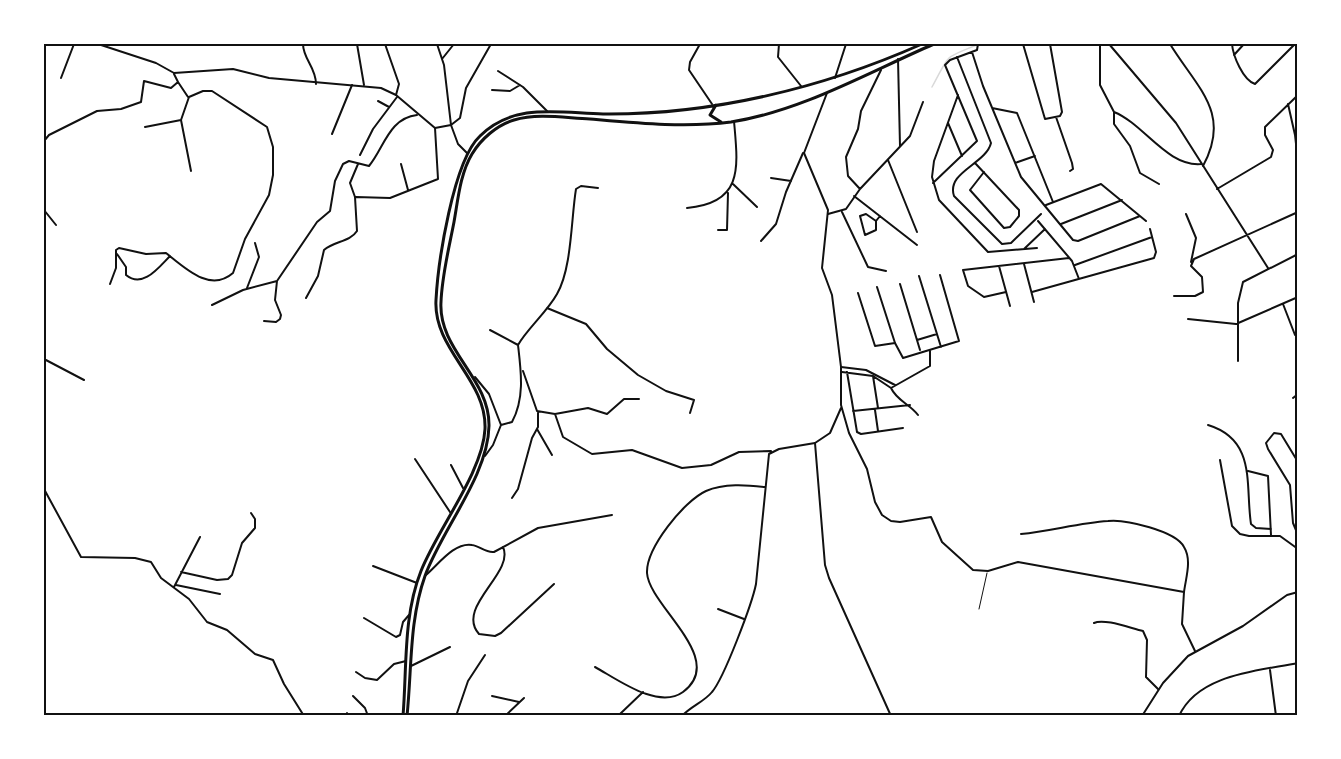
<svg xmlns="http://www.w3.org/2000/svg" width="1341" height="759" viewBox="0 0 1341 759" font-family="Raleway,sans-serif">
  <rect width="100%" height="100%" fill="#fff"/>
  <g fill="none" stroke-linecap="round" stroke-linejoin="round">
    <path stroke="#d9d9d9" stroke-width="1.5" d="M 932,87 C 951,52 943,59 979,44"/>
    <path stroke="#111" stroke-width="1" d="M 979,609 L 987,573"/>
    <path stroke="#111" stroke-width="2" d="M 303,44 C 303,59 316,67 316,84
      M 357,44 L 364,85
      M 385,44 L 399,84 L 396,95
      M 437,44 L 444,65 L 451,125
      M 700,44 L 690,62 L 689,70 L 712,104
      M 779,44 L 778,57 L 801,86
      M 1023,44 L 1045,119 L 1060,116 L 1062,112 L 1050,44
      M 1100,44 L 1100,85 L 1114,112
      M 1109,44 L 1176,123 L 1268,268
      M 1170,44 C 1197,88 1232,113 1203,166
      M 1232,44 C 1233,56 1243,80 1255,84 L 1295,44
      M 972,52 L 983,86 L 1021,177 L 1073,240 L 1078,241 L 1140,216
      M 1234,55 L 1244,44
      M 957,57 L 991,143 C 986,164 946,172 954,196 L 1002,244 L 1011,243 L 1041,214
      M 442,59 L 454,44
      M 898,59 L 900,146
      M 498,71 L 523,87 L 547,111
      M 61,78 L 74,44
      M 835,78 L 846,44
      M 178,82 L 188,97
      M 492,90 L 510,91 L 520,85
      M 958,95 L 934,161 L 932,177 L 939,200 L 988,252 L 1037,248
      M 378,101 L 389,107
      M 1288,104 L 1295,135 L 1298,162
      M 992,108 L 1017,113 L 1053,202
      M 1056,117 L 1072,163 L 1073,169 L 1070,171
      M 948,123 L 962,156
      M 451,125 L 460,118 L 466,88 L 491,44
      M 145,127 L 181,120
      M 332,134 L 352,85
      M 44,141 L 49,135 L 97,111 L 121,109 L 141,102 L 144,81 L 171,88 L 178,82 L 174,74
      M 360,155 L 373,129 L 397,97
      M 888,160 L 917,232
      M 975,163 L 1019,210 L 1019,216 L 1010,227 L 1004,228 L 970,190 L 984,172
      M 1015,163 L 1035,156
      M 401,164 L 408,190
      M 1298,170 L 1298,183
      M 771,178 L 791,181
      M 933,183 L 977,141 L 945,65 L 950,60 L 977,50 L 978,44
      M 733,184 L 757,207
      M 1159,184 L 1140,173 L 1130,146 L 1114,124 L 1114,112 C 1144,124 1167,167 1201,164
      M 860,189 L 848,176 L 846,157 L 858,129 L 861,111 L 881,70
      M 1217,189 L 1271,157 L 1273,150 L 1265,135 L 1265,127 L 1298,95
      M 854,196 L 917,245
      M 356,197 L 390,198 L 438,179 L 435,128
      M 1046,205 L 1101,184 L 1146,221
      M 687,208 C 744,203 738,167 734,121
      M 44,210 L 56,225
      M 842,212 L 868,267 L 886,271
      M 828,214 L 846,209 L 860,189 L 910,136 L 923,102
      M 1186,214 L 1196,238 L 1191,262
      M 876,221 L 866,214 L 860,216 L 865,235 L 876,230 L 876,221 L 880,216
      M 1038,221 L 1072,261 L 1079,279
      M 1061,224 L 1122,200
      M 718,230 L 727,230 L 728,193
      M 761,241 L 776,224 L 786,192 L 803,153
      M 1024,249 L 1045,229
      M 117,254 L 126,267 L 126,275 C 143,289 159,267 170,256
      M 1024,264 L 1034,302
      M 1075,265 L 1152,237
      M 999,266 L 1010,306
      M 919,276 L 941,347
      M 110,284 L 116,268 L 116,250 L 119,248 L 146,254 L 166,253 C 185,268 210,293 233,273 L 245,239 L 269,195 L 273,175 L 273,147 L 267,127 L 212,91 L 203,91 L 189,97 L 181,120 L 191,171
      M 900,284 L 920,350
      M 877,287 L 895,343 L 903,358 L 959,341 L 940,275
      M 247,288 L 259,257 L 255,243
      M 1006,292 L 984,297 L 968,286 L 963,270 L 1069,258
      M 1032,292 L 1154,258 L 1156,252 L 1150,229
      M 858,293 L 875,346 L 895,343
      M 1174,296 L 1195,296 L 1203,292 L 1202,277 L 1191,266 L 1194,259 L 1298,212
      M 306,298 L 318,276 L 324,250 C 334,241 350,242 357,231 L 355,197 L 350,183 L 358,164
      M 1283,304 L 1295,335
      M 212,305 L 243,290 L 277,281
      M 547,308 L 586,324 L 607,349 L 638,375 L 666,391 L 694,400 L 690,413
      M 1188,319 L 1236,324 L 1298,297
      M 264,321 L 276,322 L 280,319 L 281,315 L 275,300 L 277,281 L 317,222 L 330,211 L 335,181 L 343,164 L 349,161 L 369,166 C 384,148 389,118 417,115
      M 490,330 L 518,345
      M 917,340 L 937,334
      M 44,359 L 84,380
      M 1238,361 L 1238,303 L 1243,282 L 1298,254
      M 841,367 L 866,370 L 895,385
      M 523,371 L 537,411 L 555,414 L 563,437 L 592,454 L 632,450 L 682,468 L 711,465 L 739,452 L 771,451
      M 842,372 L 873,376 L 891,388 L 930,366 L 930,351
      M 847,372 L 857,432 L 861,434 L 903,428
      M 873,376 L 878,408
      M 475,377 L 489,394 L 501,425 L 493,445 L 485,456
      M 891,388 C 897,401 910,404 918,415
      M 1293,398 L 1298,394
      M 875,410 L 878,431
      M 853,411 L 910,405
      M 555,414 L 588,408 L 607,414 L 624,399 L 639,399
      M 501,425 L 512,422 C 525,398 521,371 518,345 C 527,329 547,312 557,294 C 572,268 571,219 576,189 L 581,186 L 598,188
      M 1208,425 C 1257,440 1245,485 1251,524 L 1256,528 L 1271,529
      M 537,429 L 552,455
      M 415,459 L 450,512
      M 1220,460 L 1232,526 L 1240,534 L 1249,536 L 1280,536 L 1298,549
      M 1298,462 L 1281,434 L 1274,433 L 1266,443 L 1268,449 L 1290,485 L 1293,523 L 1298,535
      M 451,465 L 463,488
      M 1248,471 L 1268,476 L 1271,535
      M 44,489 L 81,557 L 135,558 L 151,562 L 161,578 L 189,599 L 207,622 L 227,630 L 255,654 L 273,660 L 284,684 L 304,716
      M 512,498 L 518,489 L 532,438 L 538,427 L 538,412
      M 1021,534 C 1051,531 1079,523 1108,521 C 1125,519 1176,531 1184,547 C 1192,560 1186,577 1184,592
      M 503,547 C 515,573 455,607 479,634 L 495,636 L 501,633 L 554,584
      M 373,566 L 417,583
      M 181,572 L 217,580 L 228,579 L 232,575 L 242,543 L 255,528 L 255,519 L 251,513
      M 426,575 C 438,565 454,542 472,545 C 480,546 485,553 494,552 L 538,528 L 612,515
      M 176,585 L 220,594
      M 174,587 L 200,537
      M 718,609 L 744,619
      M 364,618 L 396,637 L 400,635 L 403,622 L 409,615
      M 1094,623 C 1104,618 1130,628 1143,631 L 1147,640 L 1146,677 L 1158,689
      M 411,666 L 450,647
      M 595,667 C 617,679 658,710 683,692 C 728,659 649,606 647,573 C 646,548 684,501 706,491 C 724,483 747,485 765,487
      M 1270,670 L 1276,716
      M 356,672 L 365,678 L 377,680 L 394,664 L 406,661
      M 353,696 L 365,708 L 368,716
      M 492,696 L 519,702
      M 347,713 L 349,716
      M 620,714 L 643,692
      M 456,716 L 468,681 L 485,655
      M 505,716 L 524,698
      M 682,716 C 691,706 704,702 712,692 C 724,678 752,604 756,584 L 769,454 L 779,449 L 815,443
      M 1179,716 C 1198,674 1258,671 1298,663"/>
    <path stroke="#111" stroke-width="2" d="M 98,44 L 156,63 L 174,73 L 233,69 L 269,78 L 381,88 L 396,95 L 435,128 L 451,125 L 458,144 L 467,153
      M 827,93 L 804,153 L 828,210 L 822,268 L 832,295 L 841,367 L 841,405 L 849,433 L 867,469 L 875,502 L 882,515 L 891,521 L 900,522 L 931,517 L 942,542 L 973,570 L 988,571 L 1018,562 L 1184,592 L 1182,624 L 1195,651
      M 841,408 L 830,433 L 815,443 L 825,565 L 829,578 L 891,716
      M 1142,716 L 1163,683 L 1188,656 L 1243,626 L 1287,595 L 1298,592"/>
    <path stroke="#111" stroke-width="3" d="M 716,105 L 710,115 L 721,122
      M 403,716 C 407,668 403,616 421,571 C 437,530 483,472 485,429 C 487,379 433,350 436,300 C 438,263 453,161 480,136 C 514,102 560,113 603,114 C 712,115 823,88 922,44
      M 407,716 C 412,668 409,621 425,576 C 442,529 488,476 489,426 C 490,378 438,350 441,302 C 442,275 449,248 454,222 C 458,200 460,174 472,154 C 481,139 497,125 514,120 C 538,113 565,118 590,119 C 636,123 685,128 731,122 C 802,111 869,72 934,44"/>
  </g>
  <rect width="1341" height="759" fill="none" stroke="#ffffff" stroke-width="90"/>
  <rect x="45" y="45" width="1251" height="669" fill="none" stroke="#111" stroke-width="2"/>
</svg>
